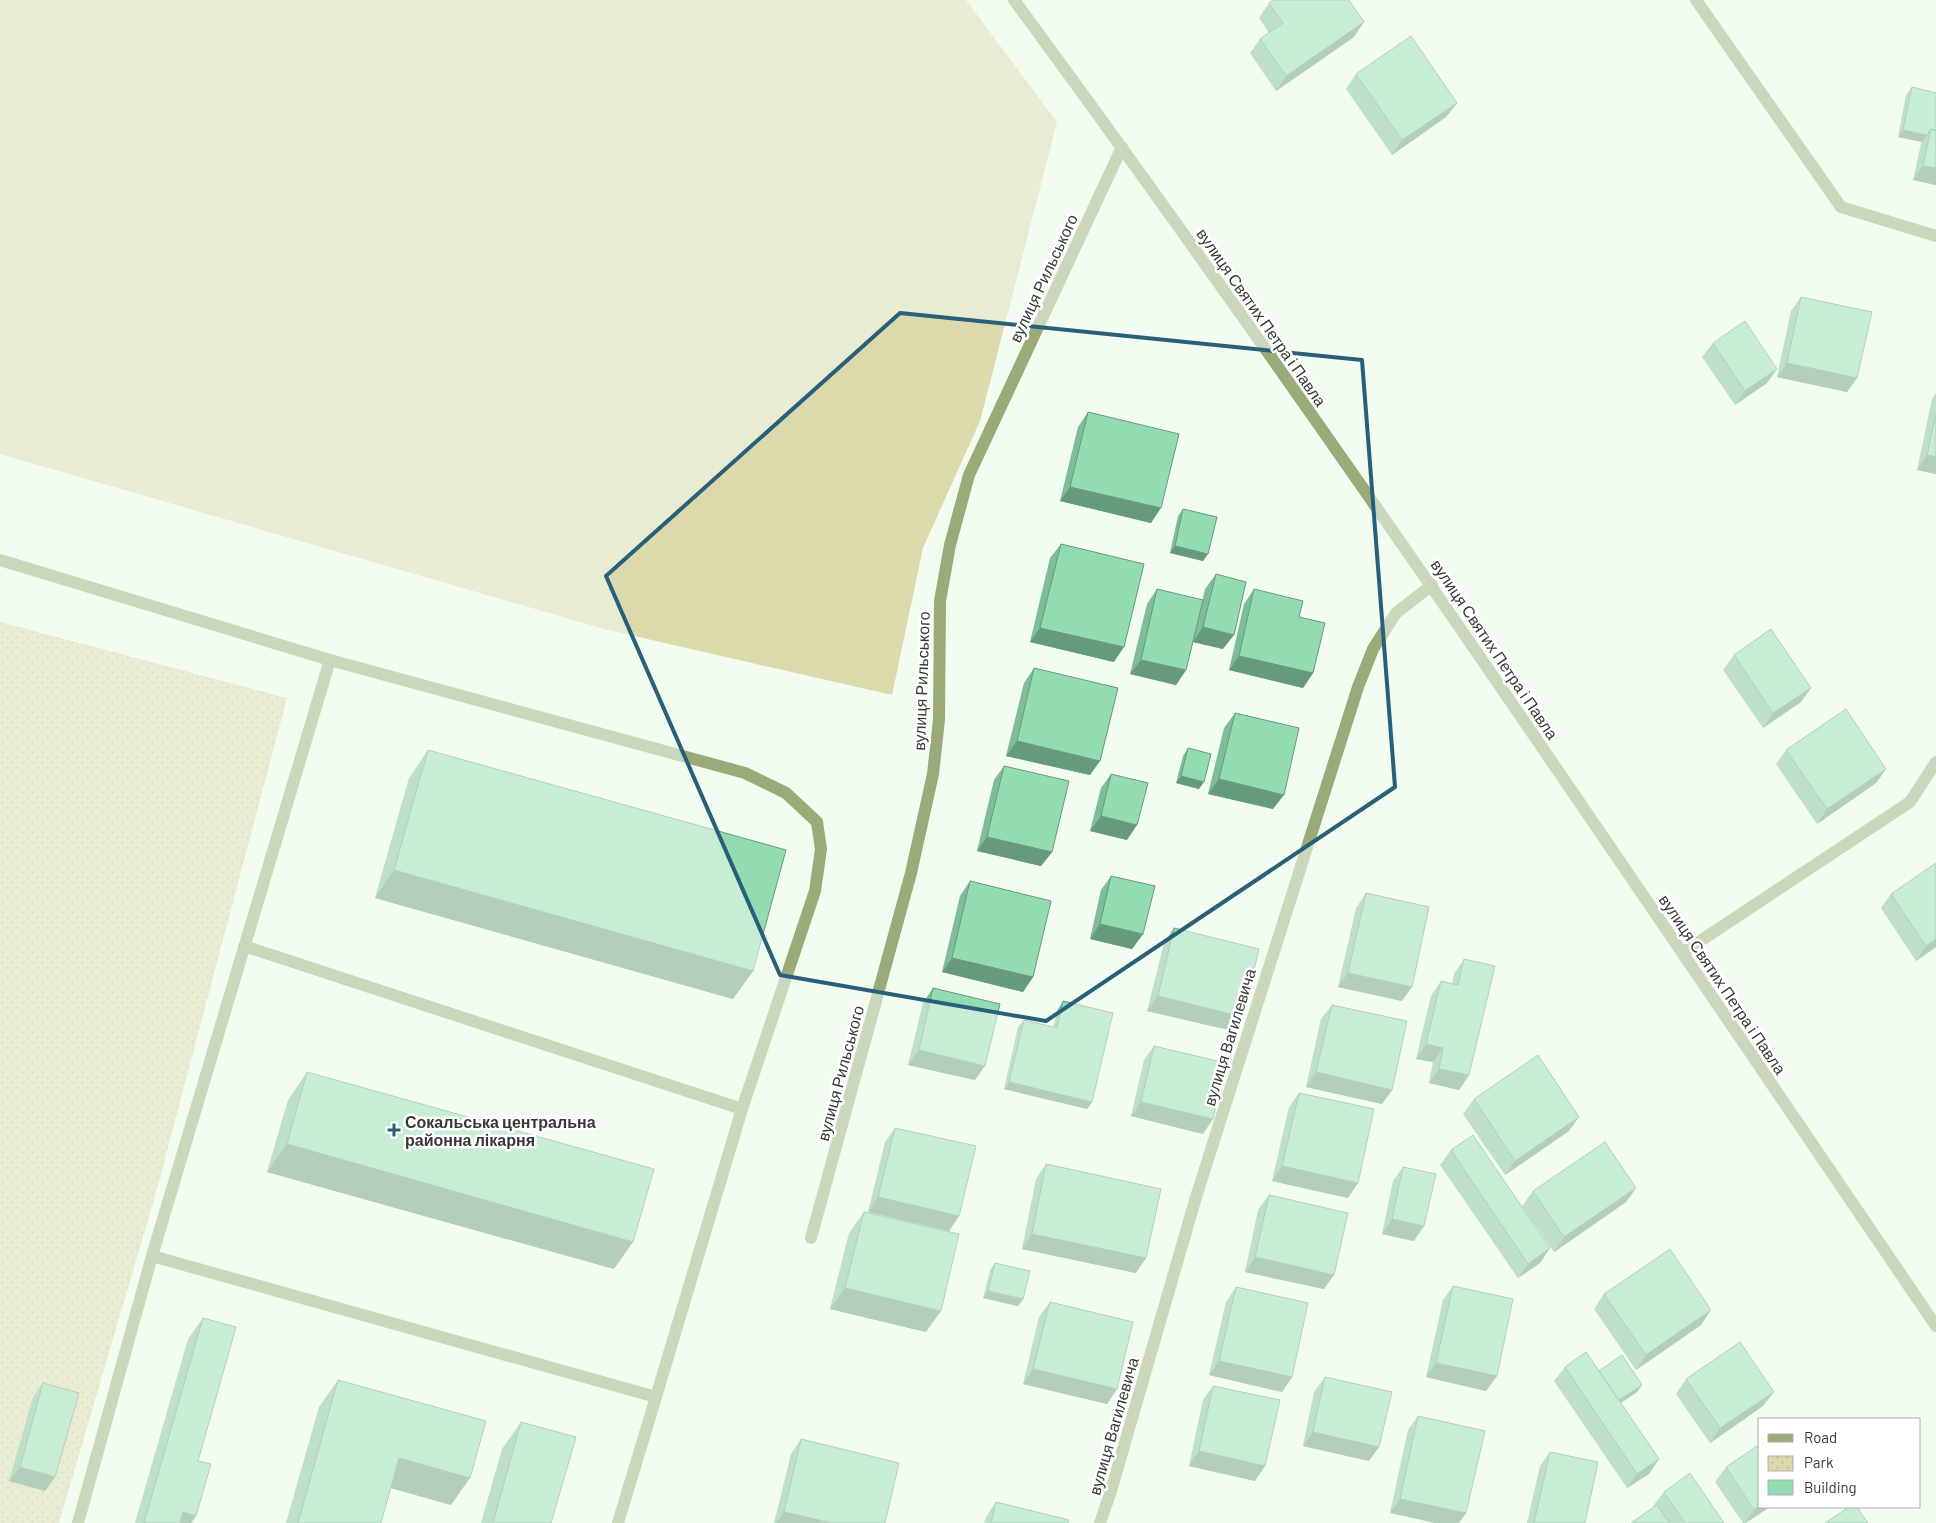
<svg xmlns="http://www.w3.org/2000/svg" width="1936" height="1523" viewBox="0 0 1936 1523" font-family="Barlow,sans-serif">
  <defs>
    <pattern id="park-dots" width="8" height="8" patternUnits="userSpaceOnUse" patternTransform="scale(1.25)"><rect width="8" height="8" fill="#dcd9ad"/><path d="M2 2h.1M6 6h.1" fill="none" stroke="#bdbb95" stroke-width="1.8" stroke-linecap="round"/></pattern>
  </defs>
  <rect width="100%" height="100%" fill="#f2fcf0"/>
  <path fill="url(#park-dots)" d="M 0,622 L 287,698 L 157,1189 L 59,1523 L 0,1523 Z"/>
  <path fill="#dcd9ad" d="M 0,0 L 966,0 L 1057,122 L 980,421 L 923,548 L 892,695 L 608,630 L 0,454 Z"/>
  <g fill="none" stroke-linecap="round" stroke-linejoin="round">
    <path stroke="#9aaa79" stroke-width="12" d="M 1014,0 C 1333,433 1633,881 1936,1326
      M 1696,0 L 1841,207 L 1936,236
      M 0,560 L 330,660 L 152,1256 L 78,1523
      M 330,660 L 745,773 L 786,793 L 817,822 L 821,849 L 815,891 L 742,1109 L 656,1397
      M 244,946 L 742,1109
      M 1682,953 L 1910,802 L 1936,762
      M 811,1238 L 911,873 L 933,774 L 939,720 L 940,601 L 950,545 L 969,475 L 1122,147
      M 152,1256 L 656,1397 L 618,1523
      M 1100,1523 L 1111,1491 L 1196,1197 L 1358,687 L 1373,649 L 1396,613 L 1432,585"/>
  </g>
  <path fill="#7ebd99" d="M 1269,3 L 1354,37 L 1276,91 L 1250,53 L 1260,39 L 1269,33 L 1259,18 Z
    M 1356,74 L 1457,103 L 1446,117 L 1392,155 L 1346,89 Z
    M 1912,87 L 1936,93 L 1936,185 L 1913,180 L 1921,144 L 1922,142 L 1898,137 L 1906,95 Z
    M 1801,297 L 1857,378 L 1847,392 L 1777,377 L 1791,311 Z
    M 1713,343 L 1767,383 L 1735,405 L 1702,357 Z
    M 1936,393 L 1936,474 L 1917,470 L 1932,399 Z
    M 1088,412 L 1151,523 L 1060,501 L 1078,427 Z
    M 1183,509 L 1203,561 L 1170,553 L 1178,516 Z
    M 1061,544 L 1114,662 L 1030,642 L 1050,558 Z
    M 1216,574 L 1223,649 L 1193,642 L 1186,670 L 1176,685 L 1130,674 L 1147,604 L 1157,589 L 1197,623 L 1205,589 Z
    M 1254,589 L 1299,617 L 1313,673 L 1303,688 L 1229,670 L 1244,604 Z
    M 1734,655 L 1801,702 L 1763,728 L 1723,670 Z
    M 1034,668 L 1090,775 L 1006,756 L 1024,683 Z
    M 1235,713 L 1273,809 L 1208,794 L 1224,728 Z
    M 1188,748 L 1199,789 L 1176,783 L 1183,756 Z
    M 428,750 L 753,971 L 733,999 L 375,898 L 409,778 Z
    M 1786,750 L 1886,769 L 1876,783 L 1817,824 L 1776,764 Z
    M 1004,766 L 1052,852 L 1041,866 L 977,851 L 994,780 Z
    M 1111,774 L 1127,840 L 1090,831 L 1101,788 Z
    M 1111,876 L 1143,934 L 1132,949 L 1090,939 L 1101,890 Z
    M 970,881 L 1033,977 L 1023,992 L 942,972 L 960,896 Z
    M 1366,893 L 1402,1001 L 1338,987 L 1356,908 Z
    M 1891,894 L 1936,947 L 1916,961 L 1881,908 Z
    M 1174,928 L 1243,1017 L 1233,1031 L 1147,1011 L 1164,943 Z
    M 1464,959 L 1469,1075 L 1459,1090 L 1429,1083 L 1433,1062 L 1416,1059 L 1431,996 L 1441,981 L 1452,984 L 1454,974 Z
    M 933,988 L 975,1080 L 908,1065 L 923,1003 Z
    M 1063,1001 L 1092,1102 L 1087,1109 L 1004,1089 L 1018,1027 L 1024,1020 L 1053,1027 L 1058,1009 Z
    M 1332,1005 L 1392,1090 L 1382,1104 L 1306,1087 L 1321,1019 Z
    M 1154,1046 L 1203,1134 L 1131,1116 L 1144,1060 Z
    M 307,1072 L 614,1269 L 267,1172 L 288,1100 Z
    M 1299,1093 L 1348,1198 L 1272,1181 L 1289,1107 Z
    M 1474,1099 L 1569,1131 L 1505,1175 L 1463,1114 Z
    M 895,1128 L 959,1216 L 949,1231 L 868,1212 L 885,1142 Z
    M 1451,1150 L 1550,1248 L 1540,1263 L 1518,1278 L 1440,1165 Z
    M 1046,1164 L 1136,1273 L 1022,1249 L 1036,1179 Z
    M 1403,1167 L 1414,1241 L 1382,1234 L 1393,1181 Z
    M 1636,1188 L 1626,1202 L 1554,1252 L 1522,1206 L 1533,1191 Z
    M 1269,1195 L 1324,1289 L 1245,1272 L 1258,1210 Z
    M 864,1212 L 926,1332 L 830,1309 L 849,1233 Z
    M 995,1263 L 1023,1299 L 1018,1306 L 983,1298 L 990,1270 Z
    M 1453,1286 L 1497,1376 L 1486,1391 L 1426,1377 L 1443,1300 Z
    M 1236,1287 L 1292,1377 L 1282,1392 L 1209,1375 L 1226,1302 Z
    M 1604,1294 L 1701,1325 L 1636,1370 L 1594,1309 Z
    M 1050,1302 L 1117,1389 L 1107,1404 L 1023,1384 L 1039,1317 Z
    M 203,1318 L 196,1516 L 191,1523 L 135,1523 L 188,1339 Z
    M 1565,1367 L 1642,1385 L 1637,1392 L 1621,1403 L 1659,1459 L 1649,1474 L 1627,1488 L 1554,1381 Z
    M 1325,1377 L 1369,1461 L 1303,1446 L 1314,1392 Z
    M 1686,1379 L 1763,1406 L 1710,1443 L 1676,1394 Z
    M 338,1380 L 451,1505 L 391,1488 L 381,1523 L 286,1523 L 319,1407 Z
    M 43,1383 L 55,1477 L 45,1491 L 9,1481 L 33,1397 Z
    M 1213,1386 L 1255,1481 L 1189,1466 L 1203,1400 Z
    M 1418,1416 L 1485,1431 L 1390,1513 L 1408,1430 Z
    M 521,1422 L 551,1523 L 481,1523 L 502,1449 Z
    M 801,1439 L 885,1523 L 774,1523 L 791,1454 Z
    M 1550,1452 L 1585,1523 L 1527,1523 L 1540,1466 Z
    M 1726,1467 L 1760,1507 L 1770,1507 L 1746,1523 L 1743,1523 L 1715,1482 Z
    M 1664,1492 L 1724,1523 L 1631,1523 L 1654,1507 L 1653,1506 Z
    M 996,1502 L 1068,1523 L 984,1523 L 986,1517 Z"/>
  <path fill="#679a7d" d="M 1364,22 L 1354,37 L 1276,91 L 1286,76 Z
    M 1457,103 L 1446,117 L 1392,155 L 1402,140 Z
    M 1903,130 L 1927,135 L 1922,142 L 1898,137 Z
    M 1923,166 L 1936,168 L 1936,185 L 1913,180 Z
    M 1787,363 L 1857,378 L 1847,392 L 1777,377 Z
    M 1777,369 L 1767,383 L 1735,405 L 1745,391 Z
    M 1927,455 L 1936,457 L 1936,474 L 1917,470 Z
    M 1070,487 L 1161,508 L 1151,523 L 1060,501 Z
    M 1175,546 L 1208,554 L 1203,561 L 1170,553 Z
    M 1203,627 L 1234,635 L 1223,649 L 1193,642 Z
    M 1040,628 L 1124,647 L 1114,662 L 1030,642 Z
    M 1239,656 L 1313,673 L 1303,688 L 1229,670 Z
    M 1141,660 L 1186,670 L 1176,685 L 1130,674 Z
    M 1811,688 L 1801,702 L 1763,728 L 1773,713 Z
    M 1017,741 L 1100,761 L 1090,775 L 1006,756 Z
    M 1886,769 L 1876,783 L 1817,824 L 1827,809 Z
    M 1181,776 L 1204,782 L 1199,789 L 1176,783 Z
    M 1219,779 L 1284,795 L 1273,809 L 1208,794 Z
    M 1101,816 L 1137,825 L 1127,840 L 1090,831 Z
    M 987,837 L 1052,852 L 1041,866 L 977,851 Z
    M 394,870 L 753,971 L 733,999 L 375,898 Z
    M 1100,924 L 1143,934 L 1132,949 L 1090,939 Z
    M 1936,939 L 1936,947 L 1916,961 L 1926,946 Z
    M 952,958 L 1033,977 L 1023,992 L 942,972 Z
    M 1348,973 L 1412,987 L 1402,1001 L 1338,987 Z
    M 1158,996 L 1243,1017 L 1233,1031 L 1147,1011 Z
    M 1426,1044 L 1443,1048 L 1433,1062 L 1416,1059 Z
    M 919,1050 L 985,1066 L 975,1080 L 908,1065 Z
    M 1439,1069 L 1469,1075 L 1459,1090 L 1429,1083 Z
    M 1316,1072 L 1392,1090 L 1382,1104 L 1306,1087 Z
    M 1009,1082 L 1092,1102 L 1087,1109 L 1004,1089 Z
    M 1141,1102 L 1213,1119 L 1203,1134 L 1131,1116 Z
    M 1579,1117 L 1569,1131 L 1505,1175 L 1515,1161 Z
    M 287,1144 L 633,1242 L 614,1269 L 267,1172 Z
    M 1282,1166 L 1358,1183 L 1348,1198 L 1272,1181 Z
    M 1636,1188 L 1626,1202 L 1554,1252 L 1564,1237 Z
    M 878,1197 L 959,1216 L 949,1231 L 868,1212 Z
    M 1392,1219 L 1424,1226 L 1414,1241 L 1382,1234 Z
    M 1032,1234 L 1146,1258 L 1136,1273 L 1022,1249 Z
    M 1550,1248 L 1540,1263 L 1518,1278 L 1528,1264 Z
    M 1255,1257 L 1334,1275 L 1324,1289 L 1245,1272 Z
    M 845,1288 L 941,1311 L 926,1332 L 830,1309 Z
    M 988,1291 L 1023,1299 L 1018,1306 L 983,1298 Z
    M 1711,1310 L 1701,1325 L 1636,1370 L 1646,1355 Z
    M 1219,1361 L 1292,1377 L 1282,1392 L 1209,1375 Z
    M 1436,1363 L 1497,1376 L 1486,1391 L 1426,1377 Z
    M 1033,1369 L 1117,1389 L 1107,1404 L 1023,1384 Z
    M 1642,1385 L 1637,1392 L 1607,1412 L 1612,1405 Z
    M 1774,1392 L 1763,1406 L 1710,1443 L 1720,1428 Z
    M 1313,1432 L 1379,1447 L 1369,1461 L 1303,1446 Z
    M 1199,1451 L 1265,1466 L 1255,1481 L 1189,1466 Z
    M 399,1458 L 470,1478 L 451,1505 L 380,1485 Z
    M 1659,1459 L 1649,1474 L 1627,1488 L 1637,1474 Z
    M 20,1467 L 55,1477 L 45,1491 L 9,1481 Z
    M 1400,1499 L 1466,1513 L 1459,1523 L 1435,1523 L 1390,1513 Z
    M 1760,1506 L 1770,1507 L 1745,1523 L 1754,1510 Z
    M 183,1512 L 196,1516 L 191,1523 L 175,1523 Z
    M 784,1512 L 831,1523 L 776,1523 Z"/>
  <path fill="#93dcb2" stroke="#679a7d" d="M 1273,0 L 1349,0 L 1364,22 L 1286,76 L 1260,39 L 1283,23 L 1269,3 Z
    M 1411,36 L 1457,103 L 1402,140 L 1356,74 Z
    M 1912,87 L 1936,93 L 1936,130 L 1931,129 L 1927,135 L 1903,130 Z
    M 1931,129 L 1936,131 L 1936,168 L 1923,166 Z
    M 1801,297 L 1872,312 L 1857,378 L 1787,363 Z
    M 1745,321 L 1777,369 L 1745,391 L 1713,343 Z
    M 1088,412 L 1179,434 L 1161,508 L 1070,487 Z
    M 1936,414 L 1936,457 L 1927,455 Z
    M 1183,509 L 1217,517 L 1208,554 L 1175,546 Z
    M 1061,544 L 1144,564 L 1124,647 L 1040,628 Z
    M 1216,574 L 1246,582 L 1234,635 L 1203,627 Z
    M 1157,589 L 1203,600 L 1186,670 L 1141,660 Z
    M 1254,589 L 1303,601 L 1299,617 L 1325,623 L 1313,673 L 1239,656 Z
    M 1771,629 L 1811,688 L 1773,713 L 1734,655 Z
    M 1034,668 L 1118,688 L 1100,761 L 1017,741 Z
    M 1846,709 L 1886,769 L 1827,809 L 1786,750 Z
    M 1235,713 L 1299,728 L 1284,795 L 1219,779 Z
    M 1188,748 L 1211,754 L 1204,782 L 1181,776 Z
    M 428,750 L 786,850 L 753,971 L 394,870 Z
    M 1004,766 L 1069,781 L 1052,852 L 987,837 Z
    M 1111,774 L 1148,783 L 1137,825 L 1101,816 Z
    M 1936,863 L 1936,939 L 1926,946 L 1891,894 Z
    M 1111,876 L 1155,886 L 1143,934 L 1100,924 Z
    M 970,881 L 1051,901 L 1033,977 L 952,958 Z
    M 1366,893 L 1429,907 L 1412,987 L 1348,973 Z
    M 1174,928 L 1259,949 L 1243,1017 L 1158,996 Z
    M 1464,959 L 1495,966 L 1469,1075 L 1439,1069 L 1443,1048 L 1426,1044 L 1441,981 L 1458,985 Z
    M 933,988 L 1000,1004 L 985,1066 L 919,1050 Z
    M 1063,1001 L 1113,1013 L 1092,1102 L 1009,1082 L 1024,1020 L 1057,1028 Z
    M 1332,1005 L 1407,1021 L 1392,1090 L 1316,1072 Z
    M 1154,1046 L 1226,1063 L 1213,1119 L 1141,1102 Z
    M 1538,1055 L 1579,1117 L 1515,1161 L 1474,1099 Z
    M 307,1072 L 654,1169 L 633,1242 L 287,1144 Z
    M 1299,1093 L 1374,1109 L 1358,1183 L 1282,1166 Z
    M 895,1128 L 976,1146 L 959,1216 L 878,1197 Z
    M 1473,1135 L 1550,1248 L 1528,1264 L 1451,1150 Z
    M 1605,1142 L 1636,1188 L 1564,1237 L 1533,1191 Z
    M 1046,1164 L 1161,1189 L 1146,1258 L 1032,1234 Z
    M 1403,1167 L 1436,1174 L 1424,1226 L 1392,1219 Z
    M 1269,1195 L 1348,1213 L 1334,1275 L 1255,1257 Z
    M 864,1212 L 959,1234 L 941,1311 L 845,1288 Z
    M 1670,1249 L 1711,1310 L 1646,1355 L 1604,1294 Z
    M 995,1263 L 1030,1271 L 1023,1299 L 988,1291 Z
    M 1453,1286 L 1513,1299 L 1497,1376 L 1436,1363 Z
    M 1236,1287 L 1308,1303 L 1292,1377 L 1219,1361 Z
    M 1050,1302 L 1133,1322 L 1117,1389 L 1033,1369 Z
    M 203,1318 L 236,1327 L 198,1461 L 211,1464 L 196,1516 L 183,1512 L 180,1523 L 144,1523 Z
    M 1740,1342 L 1774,1392 L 1720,1428 L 1686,1379 Z
    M 1586,1352 L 1659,1459 L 1637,1474 L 1565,1367 Z
    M 1622,1355 L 1642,1385 L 1619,1400 L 1599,1371 Z
    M 1325,1377 L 1392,1392 L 1379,1447 L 1313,1432 Z
    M 338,1380 L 486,1421 L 470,1478 L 399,1458 L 381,1523 L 298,1523 Z
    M 43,1383 L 79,1393 L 55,1477 L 20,1467 Z
    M 1213,1386 L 1280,1400 L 1265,1466 L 1199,1451 Z
    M 1418,1416 L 1485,1431 L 1466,1513 L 1400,1499 Z
    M 521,1422 L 576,1437 L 551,1523 L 493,1523 Z
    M 801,1439 L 899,1463 L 885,1523 L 831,1523 L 784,1512 Z
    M 1760,1444 L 1760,1506 L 1754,1510 L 1726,1467 Z
    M 1550,1452 L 1598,1462 L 1585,1523 L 1534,1523 Z
    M 1690,1473 L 1724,1523 L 1685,1523 L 1664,1492 Z
    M 996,1502 L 1069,1520 L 1068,1523 L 991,1523 Z
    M 1657,1505 L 1669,1523 L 1631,1523 Z
    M 1849,1507 L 1857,1507 L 1868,1523 L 1825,1523 Z"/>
  <path d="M0 0H1936V1523H0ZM 900,313 L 1362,360 L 1395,787 L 1046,1021 L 780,975 L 606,576 Z" fill="#f2fcf0" fill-opacity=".55" fill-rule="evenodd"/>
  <path fill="none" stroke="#28607a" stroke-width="4" stroke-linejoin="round" d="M 900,313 L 1362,360 L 1395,787 L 1046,1021 L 780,975 L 606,576 Z"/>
  <path fill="#28607a" stroke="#fff" stroke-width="2" d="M391.5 1122.5h5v5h5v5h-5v5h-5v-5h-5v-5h5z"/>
  <g text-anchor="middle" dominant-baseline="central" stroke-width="5" stroke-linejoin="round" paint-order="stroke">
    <g font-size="16" fill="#353934" stroke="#fff">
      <text transform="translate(1043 278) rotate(-65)">вулиця Рильського</text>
      <text transform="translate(1262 317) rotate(55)">вулиця Святих Петра і Павла</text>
      <text transform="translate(1495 649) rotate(56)">вулиця Святих Петра і Павла</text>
      <text transform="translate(921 681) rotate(-88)">вулиця Рильського</text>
      <text transform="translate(1723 984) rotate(56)">вулиця Святих Петра і Павла</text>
      <text transform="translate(1229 1037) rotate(-73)">вулиця Вагилевича</text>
      <text transform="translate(840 1073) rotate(-75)">вулиця Рильського</text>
      <text transform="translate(1113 1426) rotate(-74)">вулиця Вагилевича</text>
    </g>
    <g font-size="16" font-weight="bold" fill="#353934" stroke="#fff" text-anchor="start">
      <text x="405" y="1121">Сокальська центральна<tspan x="405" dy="18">районна лікарня</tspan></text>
    </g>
  </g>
  <rect x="1758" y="1418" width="162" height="90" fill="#ffffff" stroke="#aeb0ae"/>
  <rect x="1768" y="1434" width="25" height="8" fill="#9aaa79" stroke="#aeb0ae"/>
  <text x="1804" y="1443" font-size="15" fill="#353934">Road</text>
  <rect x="1768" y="1456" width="25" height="15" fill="url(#park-dots)" stroke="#aeb0ae"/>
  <text x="1804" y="1468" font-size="15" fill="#353934">Park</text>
  <rect x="1768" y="1480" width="25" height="15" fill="#93dcb2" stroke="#aeb0ae"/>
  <text x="1804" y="1493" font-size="15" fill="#353934">Building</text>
</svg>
